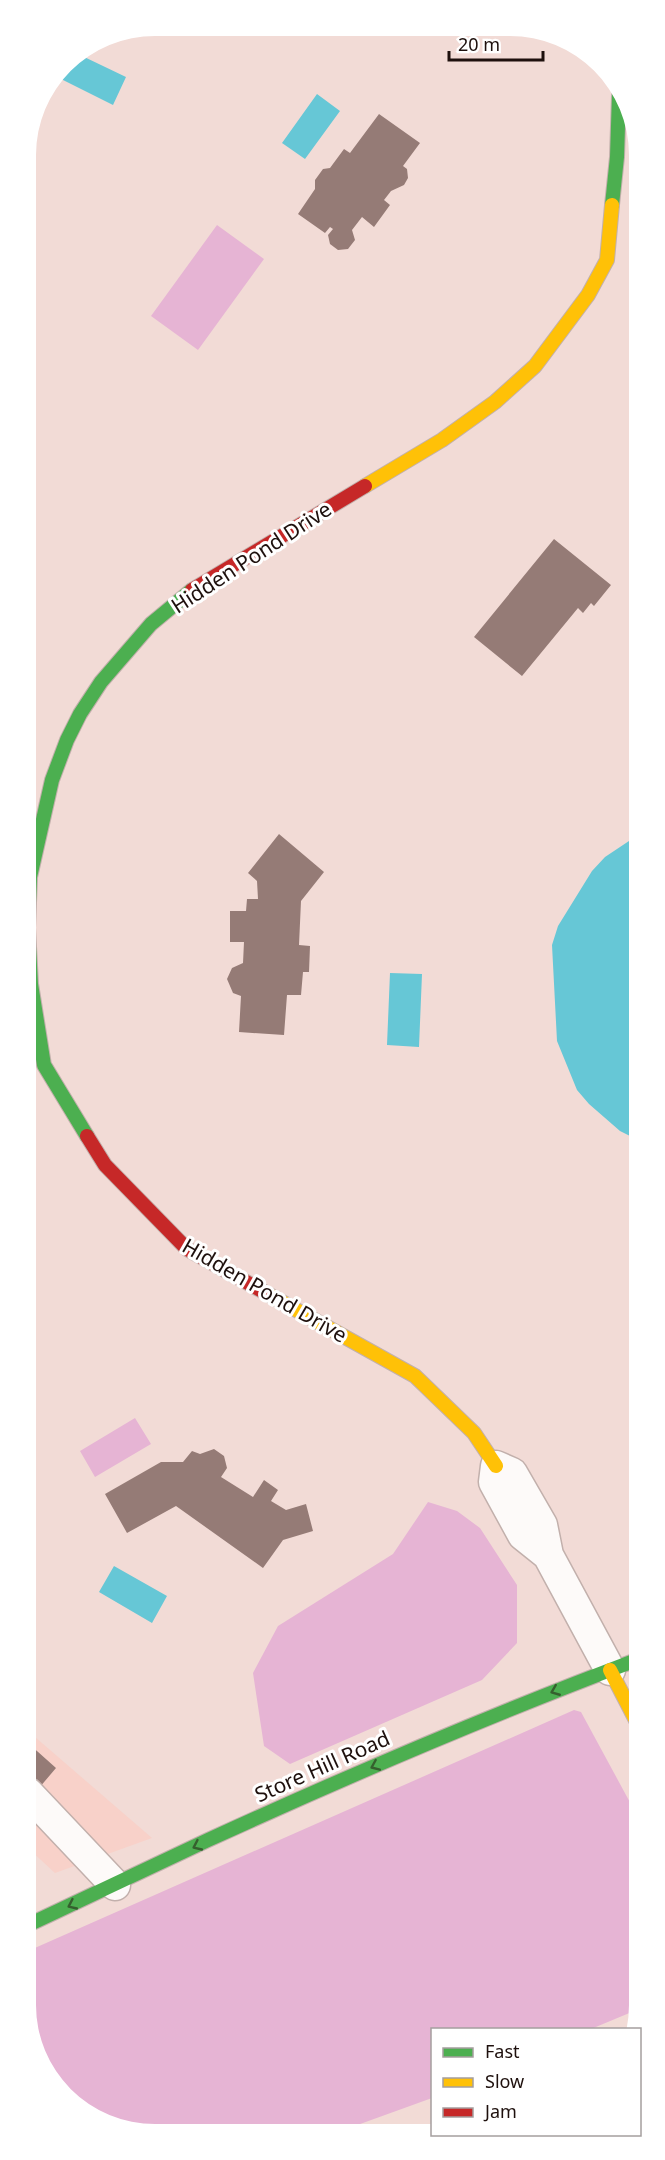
<svg xmlns="http://www.w3.org/2000/svg" width="665" height="2160" viewBox="0 0 665 2160" font-family="'Noto Sans',sans-serif">
  <rect width="100%" height="100%" fill="#f2dbd6"/>
  <path fill="#f8d1c9" d="M 28,1731 L 152,1838 L 55,1873 L 28,1848 Z"/>
  <path fill="#e6b4d4" d="M 217,225 L 264,259 L 198,350 L 151,316 Z
    M 135,1418 L 151,1444 L 95,1477 L 80,1451 Z
    M 428,1502 L 457,1511 L 480,1528 L 517,1585 L 517,1643 L 482,1680 L 290,1764 L 264,1746 L 253,1673 L 278,1626 L 393,1554 Z
    M 574,1710 L 581,1712 L 639,1819 L 639,2009 L 591,2029 L 432,2030 L 432,2098 L 338,2132 L 129,2132 L 63,2096 L 28,2030 L 28,1951 Z"/>
  <path fill="#66c7d6" d="M 78,54 L 126,77 L 113,105 L 55,76 L 64,63 Z
    M 317,94 L 340,111 L 305,159 L 282,143 Z
    M 638,835 L 638,1140 L 620,1131 L 589,1104 L 577,1090 L 557,1041 L 552,945 L 558,926 L 592,871 L 605,857 Z
    M 390,973 L 422,974 L 419,1047 L 387,1045 Z
    M 114,1566 L 167,1596 L 152,1623 L 99,1592 Z"/>
  <path fill="#957b76" d="M 379,114 L 420,143 L 403,166 L 407,169 L 408,178 L 404,185 L 391,191 L 384,200 L 390,205 L 374,227 L 362,217 L 352,230 L 355,240 L 348,249 L 338,250 L 330,244 L 328,235 L 333,229 L 330,227 L 325,233 L 298,214 L 315,189 L 315,180 L 323,169 L 330,168 L 344,149 L 350,153 Z
    M 554,539 L 611,585 L 594,606 L 591,603 L 583,613 L 578,608 L 522,676 L 474,637 Z
    M 279,834 L 324,872 L 301,901 L 299,945 L 310,946 L 309,972 L 303,972 L 301,995 L 287,995 L 284,1035 L 239,1032 L 241,996 L 233,993 L 227,979 L 232,968 L 243,963 L 244,942 L 230,942 L 230,911 L 246,911 L 247,899 L 258,899 L 257,881 L 248,873 Z
    M 214,1449 L 224,1456 L 227,1468 L 221,1477 L 253,1497 L 264,1480 L 278,1490 L 271,1501 L 286,1510 L 306,1504 L 313,1531 L 283,1540 L 263,1568 L 176,1506 L 127,1533 L 105,1494 L 161,1462 L 183,1462 L 192,1451 L 200,1454 Z
    M 28,1743 L 56,1768 L 28,1801 Z"/>
  <g fill="none" stroke-linecap="round" stroke-linejoin="round">
    <defs>
      <path id="street" d="M 496,1466 L 512,1473 L 542,1525 L 548,1555 L 523,1535 L 494,1482 Z
        M 548,1555 L 610,1670
        M 28,1793 L 115,1885"/>
      <path id="fast" d="M 612,205 L 617,157 L 619,95
        M 87,1136 L 44,1065 L 31,984 L 28,928 L 30,877 L 52,780 L 67,740 L 80,714 L 101,682 L 151,624 L 192,590
        M 28,1925 C 88,1897 148,1868 208,1840 C 350,1775 493,1714 639,1659"/>
      <path id="slow" d="M 365,486 L 442,440 L 495,402 L 535,366 L 588,295 L 607,260 L 612,205
        M 264,1292 L 415,1376 L 474,1433 L 496,1466
        M 610,1670 L 639,1726"/>
      <path id="jam" d="M 192,590 L 365,486
        M 87,1136 L 105,1165 L 187,1249 L 264,1292"/>
    </defs>
    <use href="#street" stroke="#c2b0ac" stroke-width="33"/>
    <use href="#fast" stroke="#c2b0ac" stroke-width="16"/>
    <use href="#slow" stroke="#c2b0ac" stroke-width="16"/>
    <use href="#jam" stroke="#c2b0ac" stroke-width="16"/>
    <use href="#street" stroke="#fdfaf9" stroke-width="30"/>
    <use href="#fast" stroke="#4caf50" stroke-width="14"/>
    <use href="#slow" stroke="#ffc107" stroke-width="14"/>
    <use href="#jam" stroke="#c62828" stroke-width="14"/>
  </g>
  <defs><path id="oneway-chevron" d="M-2-3.5L2.5 0L-2 3.5" fill="none" stroke-width="1.6" stroke-linecap="round" stroke-linejoin="round" transform="scale(1.5)"/></defs>
  <g stroke="#35602e">
    <use href="#oneway-chevron" transform="translate(555 1691) rotate(158)"/>
    <use href="#oneway-chevron" transform="translate(375 1766) rotate(157)"/>
    <use href="#oneway-chevron" transform="translate(197 1846) rotate(155)"/>
    <use href="#oneway-chevron" transform="translate(72 1905) rotate(155)"/>
  </g>
  <g text-anchor="middle" dominant-baseline="central" stroke-width="6" stroke-linejoin="round" paint-order="stroke">
    <g font-size="21" fill="#1e100d" stroke="#fff">
      <text transform="translate(251 557) rotate(-33)">Hidden Pond Drive</text>
      <text transform="translate(265 1290) rotate(30)">Hidden Pond Drive</text>
      <text transform="translate(322 1766) rotate(-24)">Store Hill Road</text>
    </g>
  </g>
  <path d="M0 0H665V2160H0ZM155 36H510A119 119 0 0 1 629 155V2005A119 119 0 0 1 510 2124H155A119 119 0 0 1 36 2005V155A119 119 0 0 1 155 36Z" fill="#fff" fill-rule="evenodd"/>
  <rect x="431" y="2028" width="210" height="108" fill="#ffffff" stroke="#a59f9e" stroke-width="1.5"/>
  <rect x="443" y="2048" width="30" height="9" fill="#4caf50" stroke="#a59f9e" stroke-width="1.5"/>
  <text x="485" y="2058" font-size="18" fill="#1e100d">Fast</text>
  <rect x="443" y="2078" width="30" height="9" fill="#ffc107" stroke="#a59f9e" stroke-width="1.5"/>
  <text x="485" y="2088" font-size="18" fill="#1e100d">Slow</text>
  <rect x="443" y="2108" width="30" height="9" fill="#c62828" stroke="#a59f9e" stroke-width="1.5"/>
  <text x="485" y="2118" font-size="18" fill="#1e100d">Jam</text>
  <path d="M449 51v9h94v-9" fill="none" stroke="#1e100d" stroke-width="3"/>
  <text x="458" y="51" font-size="18" fill="#1e100d" stroke="#ffffff" stroke-width="4.5" paint-order="stroke">20 m</text>
</svg>
